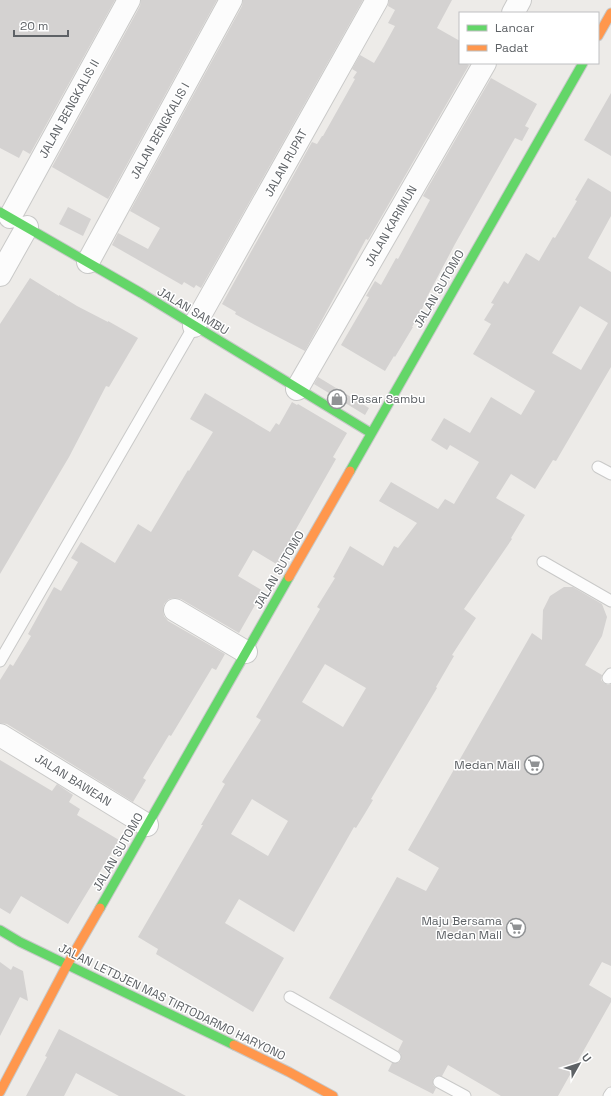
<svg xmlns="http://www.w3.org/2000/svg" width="611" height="1096" viewBox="0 0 611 1096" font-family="'Space Grotesk',sans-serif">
  <rect width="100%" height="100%" fill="#edebe8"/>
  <path fill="#d4d2d1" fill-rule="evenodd" d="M 0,0 L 115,0 L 30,154 L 23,150 L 19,158 L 0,148 Z
    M 141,0 L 217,0 L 108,199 L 52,167 L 140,6 Z
    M 243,0 L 363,0 L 201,288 L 196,285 L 194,288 L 184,282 L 182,285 L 112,245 L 118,233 L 148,249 L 160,228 L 130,211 L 242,6 Z
    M 389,0 L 452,0 L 437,28 L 460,41 L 460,63 L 465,63 L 469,65 L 368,240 L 366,239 L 305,351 L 255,325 L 235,314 L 236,312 L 222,304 L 312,142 L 317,144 L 322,136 L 323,136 L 355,79 L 353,78 L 357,72 L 352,69 L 360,55 L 374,63 L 384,46 L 395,26 L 388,23 L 395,10 L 388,6 Z
    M 491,78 L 537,104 L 525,126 L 529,128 L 522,141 L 515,138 L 455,244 L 427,297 L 422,309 L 412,327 L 413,327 L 395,357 L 394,356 L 385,371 L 341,345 L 369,297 L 366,296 L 375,281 L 381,285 L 396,258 L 398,259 L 430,200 L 423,196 Z
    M 611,93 L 611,156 L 584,140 Z
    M 588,178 L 611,192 L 611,216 L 588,258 L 611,272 L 611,367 L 556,461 L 553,460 L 535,489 L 511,474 L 496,498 L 525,515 L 511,538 L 512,539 L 464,609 L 476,618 L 452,655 L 454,656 L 436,687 L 437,688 L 371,799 L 373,800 L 364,815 L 356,828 L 354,827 L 294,932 L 239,899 L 225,923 L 284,958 L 253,1012 L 156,954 L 158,949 L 138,937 L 203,825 L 201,825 L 225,784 L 222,782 L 261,720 L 256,717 L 320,609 L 317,607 L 335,578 L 333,577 L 350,546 L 383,566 L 394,546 L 398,548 L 417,523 L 379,501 L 391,482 L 438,509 L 445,499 L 454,504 L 479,462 L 450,445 L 447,450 L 431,440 L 444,418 L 470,433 L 491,397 L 521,415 L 535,391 L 473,354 L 491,324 L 484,320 L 494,304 L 491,303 L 504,281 L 508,284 L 526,253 L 539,261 L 553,237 L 555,238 L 577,201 L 575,200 ZM 580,306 L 608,323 L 581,370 L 552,353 ZM 325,664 L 366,688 L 343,727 L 302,702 ZM 252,799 L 288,821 L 268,856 L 231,834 Z
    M 68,207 L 91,219 L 83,236 L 59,224 Z
    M 30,278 L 59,296 L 59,295 L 77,306 L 108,322 L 108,321 L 138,338 L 109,387 L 106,386 L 69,457 L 0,574 L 0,324 Z
    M 318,377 L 369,408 L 365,415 L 314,384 Z
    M 205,393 L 270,432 L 276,423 L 279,425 L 292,402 L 297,405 L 298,404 L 347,433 L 333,457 L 336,459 L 291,538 L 293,540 L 278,565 L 253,550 L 238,576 L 263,591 L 239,633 L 181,599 L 175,598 L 169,599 L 164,604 L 163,610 L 164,616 L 168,621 L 225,654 L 216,670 L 212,668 L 171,736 L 169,735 L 143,778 L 146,780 L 133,802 L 7,724 L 0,723 L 0,680 L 10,664 L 13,666 L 31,636 L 28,634 L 54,587 L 61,591 L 78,562 L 71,558 L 81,542 L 115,563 L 138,524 L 151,532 L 188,470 L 189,471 L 213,432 L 190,419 Z
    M 564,587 L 573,587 L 602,604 L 607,617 L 602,636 L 585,665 L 602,675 L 601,680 L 604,683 L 608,685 L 611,684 L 611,966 L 602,962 L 589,985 L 611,998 L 611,1002 L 558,1096 L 501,1096 L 448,1065 L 442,1076 L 436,1076 L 433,1079 L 433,1085 L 436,1088 L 433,1094 L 388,1071 L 392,1063 L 398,1063 L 401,1060 L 401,1054 L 398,1051 L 403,1041 L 329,998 L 397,877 L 426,891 L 439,868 L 408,850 L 532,633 L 542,640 L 543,610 L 550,596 Z
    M 0,760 L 52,791 L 57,784 L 73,795 L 69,802 L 80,809 L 77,815 L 119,840 L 68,924 L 21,896 L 10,914 L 0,908 Z
    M 0,962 L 11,970 L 13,966 L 23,971 L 28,1001 L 20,997 L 0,1036 Z
    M 59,1029 L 186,1096 L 119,1096 L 76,1073 L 64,1096 L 26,1096 L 47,1057 L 45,1056 Z"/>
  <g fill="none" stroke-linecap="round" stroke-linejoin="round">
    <defs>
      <path id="lane" d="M 598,467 L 611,474
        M 543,562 L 611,601
        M 0,661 L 194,326
        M 608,678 L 611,674
        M 290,997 L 395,1057
        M 439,1082 L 465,1096
        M 609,1096 L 611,1093"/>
      <path id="street" d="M 513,13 L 520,0
        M 10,217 L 129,0
        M 88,262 L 231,0
        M 0,275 L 27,227
        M 194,326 L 377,0
        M 297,389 L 485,63
        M 175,610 L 246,652
        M 0,735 L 147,825"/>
      <path id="fast" d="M 0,212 L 141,293 L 371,433
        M 350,471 L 583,63
        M 100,908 L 289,577
        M 0,930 L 20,942 L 234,1045"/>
      <path id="slow" d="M 598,36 L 611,13
        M 289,577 L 350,471
        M 234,1045 L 289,1072 L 333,1096
        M 0,1092 L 67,965 L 100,908"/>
    </defs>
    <use href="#lane" stroke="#c9c9c8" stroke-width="13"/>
    <use href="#street" stroke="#c9c9c8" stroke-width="24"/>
    <use href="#fast" stroke="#c7c8c8" stroke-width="11"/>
    <use href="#slow" stroke="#c7c8c8" stroke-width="11"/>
    <use href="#lane" stroke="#fcfcfc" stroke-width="11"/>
    <use href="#street" stroke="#fcfcfc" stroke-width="22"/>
    <use href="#fast" stroke="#63d668" stroke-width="9"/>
    <use href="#slow" stroke="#ff974d" stroke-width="9"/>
  </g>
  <defs>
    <symbol id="shop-ring" viewBox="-11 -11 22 22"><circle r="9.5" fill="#fff" stroke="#909294" stroke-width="1.5"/><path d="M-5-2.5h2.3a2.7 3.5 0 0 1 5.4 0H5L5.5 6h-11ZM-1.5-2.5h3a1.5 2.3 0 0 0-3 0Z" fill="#909294"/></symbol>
    <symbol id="supermarket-ring" viewBox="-11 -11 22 22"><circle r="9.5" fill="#fff" stroke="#909294" stroke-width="1.5"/><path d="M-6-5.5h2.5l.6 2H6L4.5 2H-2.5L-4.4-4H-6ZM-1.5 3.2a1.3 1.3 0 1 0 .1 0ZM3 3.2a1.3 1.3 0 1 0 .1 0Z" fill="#909294"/></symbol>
  </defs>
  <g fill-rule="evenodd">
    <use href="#shop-ring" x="326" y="388" width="22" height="22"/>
    <use href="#supermarket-ring" x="523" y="754" width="22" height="22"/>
    <use href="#supermarket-ring" x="505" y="917" width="22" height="22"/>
  </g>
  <g text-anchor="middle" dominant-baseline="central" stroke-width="3" stroke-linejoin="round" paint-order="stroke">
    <g font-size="12" fill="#5e6266" stroke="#fff">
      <text transform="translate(69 109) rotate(-61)">JALAN BENGKALIS II</text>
      <text transform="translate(160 131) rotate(-61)">JALAN BENGKALIS I</text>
      <text transform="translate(286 163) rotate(-61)">JALAN RUPAT</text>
      <text transform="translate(391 226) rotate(-60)">JALAN KARIMUN</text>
      <text transform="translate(439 289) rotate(-60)">JALAN SUTOMO</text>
      <text transform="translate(193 311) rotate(31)">JALAN SAMBU</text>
      <text transform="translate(279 570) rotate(-60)">JALAN SUTOMO</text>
      <text transform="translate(73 780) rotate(32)">JALAN BAWEAN</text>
      <text transform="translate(118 852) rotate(-60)">JALAN SUTOMO</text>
      <text transform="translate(172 1002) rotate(26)">JALAN LETDJEN MAS TIRTODARMO HARYONO</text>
    </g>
    <g font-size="12" fill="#5e6266" stroke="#fff" text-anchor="end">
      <text x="351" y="399" text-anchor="start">Pasar Sambu</text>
      <text x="520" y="765">Medan Mall</text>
      <text x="502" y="921">Maju Bersama<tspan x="502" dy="14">Medan Mall</tspan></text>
    </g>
  </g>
  <rect x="459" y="12" width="140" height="52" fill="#ffffff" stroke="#bfc0c2"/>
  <rect x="467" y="25" width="20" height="6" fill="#63d668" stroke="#bfc0c2"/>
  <text x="495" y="32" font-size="12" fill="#5e6266">Lancar</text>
  <rect x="467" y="45" width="20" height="6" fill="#ff974d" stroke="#bfc0c2"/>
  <text x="495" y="52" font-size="12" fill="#5e6266">Padat</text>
  <g transform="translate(579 1064) rotate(51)" stroke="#ffffff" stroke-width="3" paint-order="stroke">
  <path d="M0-3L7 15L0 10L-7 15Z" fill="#5e6266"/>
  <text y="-6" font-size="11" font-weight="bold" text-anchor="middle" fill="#5e6266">U</text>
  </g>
  <path d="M14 30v6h54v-6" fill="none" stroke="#5e6266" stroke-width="2"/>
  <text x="20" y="30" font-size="12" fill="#5e6266" stroke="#ffffff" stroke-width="3" paint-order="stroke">20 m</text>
</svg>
